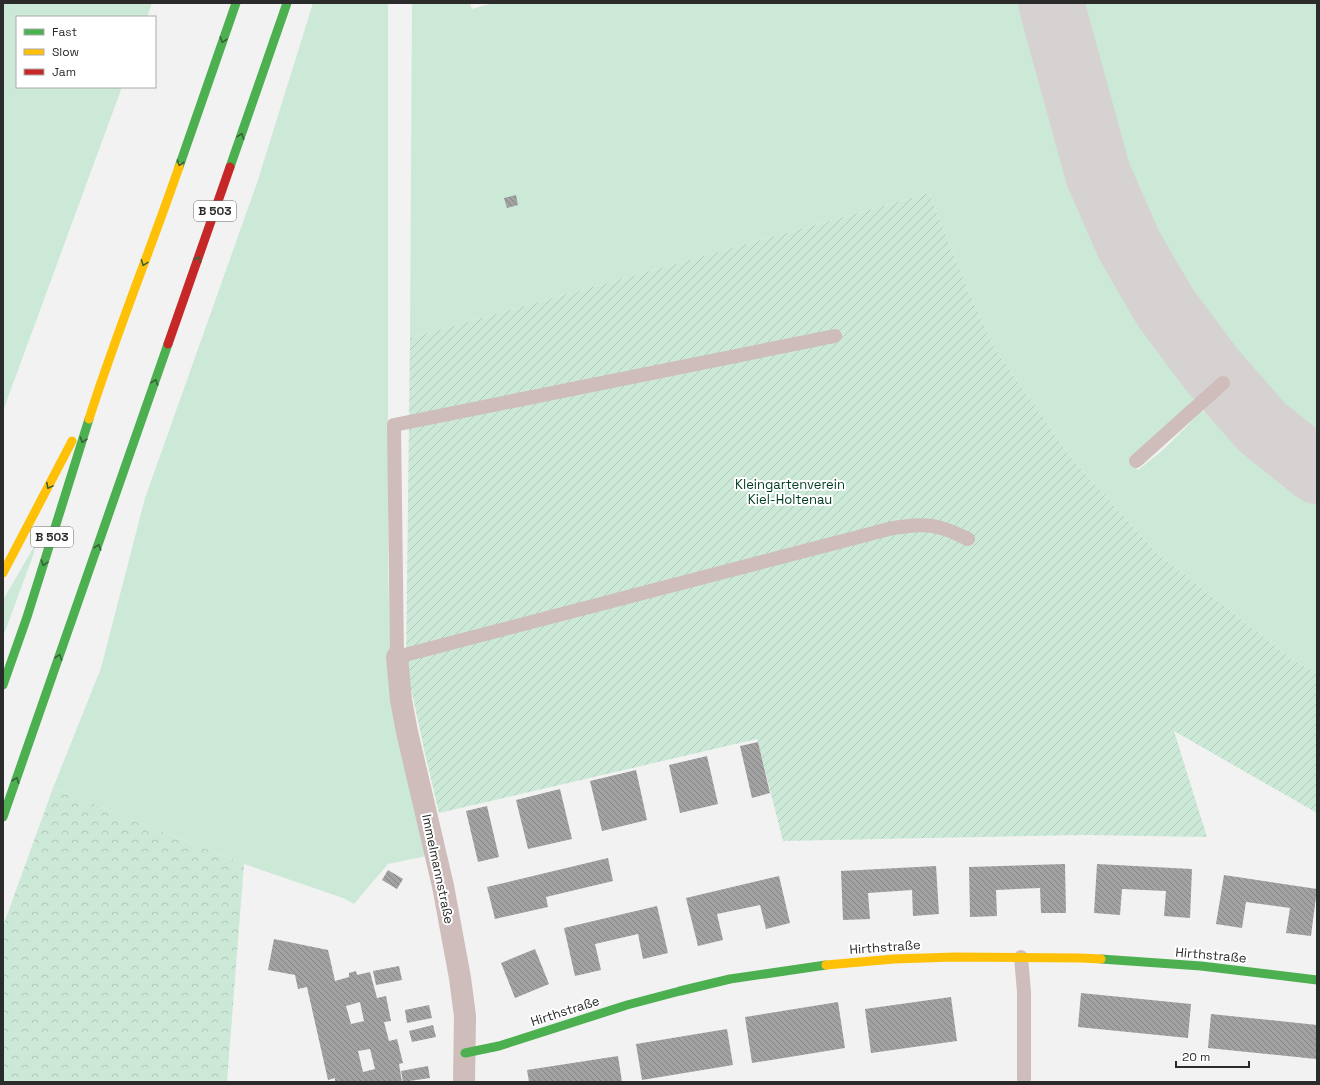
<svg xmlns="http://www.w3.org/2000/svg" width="1320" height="1085" viewBox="0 0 1320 1085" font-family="'Space Grotesk',sans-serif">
  <defs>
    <pattern id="forest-crowns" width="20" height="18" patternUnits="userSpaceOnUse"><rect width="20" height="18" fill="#cce9d8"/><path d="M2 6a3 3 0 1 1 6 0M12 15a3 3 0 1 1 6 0" fill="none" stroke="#afc8ba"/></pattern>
    <pattern id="garden-furrows" width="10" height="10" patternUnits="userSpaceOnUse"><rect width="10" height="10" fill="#cce9d8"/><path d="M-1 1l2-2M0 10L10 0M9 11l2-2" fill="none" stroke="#afc8ba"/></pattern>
    <pattern id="building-back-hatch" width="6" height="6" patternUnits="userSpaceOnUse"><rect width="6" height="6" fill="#a2a2a3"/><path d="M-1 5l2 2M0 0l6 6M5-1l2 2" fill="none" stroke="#848485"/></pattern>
  </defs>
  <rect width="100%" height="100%" fill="#f2f2f3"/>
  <path fill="#cce9d8" d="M 3,3 L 152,3 L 147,17 L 17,17 L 17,87 L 122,87 L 3,411 Z
    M 313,3 L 388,3 L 388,567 L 391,674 L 427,856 L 388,864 L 354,904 L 343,898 L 244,864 L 53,788 L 101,668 L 145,498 L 257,183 Z
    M 412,3 L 470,3 L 472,9 L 493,3 L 1029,3 L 1083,195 L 1105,245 L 1138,306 L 1196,387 L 1193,401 L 1189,407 L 1142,448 L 1129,461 L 1138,470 L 1163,450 L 1201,412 L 1215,409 L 1285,475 L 1317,500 L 1317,672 L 1293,660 L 1156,552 L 1072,459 L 994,347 L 968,290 L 929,193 L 410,338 Z
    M 1074,3 L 1317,3 L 1317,444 L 1253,381 L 1182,291 L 1155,243 L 1125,176 Z
    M 35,545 L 34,553 L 3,637 L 3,600 Z"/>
  <path fill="url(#forest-crowns)" d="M 53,788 L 244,864 L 227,1082 L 3,1082 L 3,926 Z"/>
  <path fill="url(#garden-furrows)" d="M 929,193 L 968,290 L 994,347 L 1072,459 L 1156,552 L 1293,660 L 1317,672 L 1317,813 L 1174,731 L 1207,837 L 1085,835 L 783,841 L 757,739 L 439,813 L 424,749 L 406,665 L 410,338 Z"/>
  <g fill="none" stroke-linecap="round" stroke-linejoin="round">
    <path stroke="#d6d2d2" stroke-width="66" d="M 1051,3 L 1098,174 L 1129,245 L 1165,307 L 1212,370 L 1262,427 L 1317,471"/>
  </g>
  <path fill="url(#building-back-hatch)" fill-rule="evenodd" d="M 516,195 L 518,205 L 507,208 L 504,198 Z
    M 758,742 L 770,793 L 752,798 L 740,746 Z
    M 707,756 L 718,804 L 680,813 L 669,765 Z
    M 636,770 L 647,820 L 602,831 L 590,781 Z
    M 560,789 L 572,839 L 528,849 L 516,800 Z
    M 487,806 L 499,857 L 478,862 L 466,811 Z
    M 608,858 L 613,881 L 546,897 L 548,907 L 495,919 L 487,887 Z
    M 1065,864 L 1066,913 L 1041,913 L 1040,888 L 996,890 L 997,916 L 970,917 L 969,867 Z
    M 1097,864 L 1192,869 L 1190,918 L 1164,916 L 1166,891 L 1122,889 L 1120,915 L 1094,913 Z
    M 936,866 L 939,914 L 913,916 L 912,890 L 868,893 L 870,919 L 843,920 L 841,871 Z
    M 388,870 L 403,879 L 397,889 L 382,880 Z
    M 1224,875 L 1317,889 L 1311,936 L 1286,933 L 1290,908 L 1246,902 L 1242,928 L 1216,924 Z
    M 779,876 L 790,923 L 766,929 L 760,905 L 717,914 L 723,940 L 698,946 L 686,898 Z
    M 657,906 L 668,953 L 643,959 L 638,934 L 595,944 L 601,970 L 575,976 L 564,928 Z
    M 274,939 L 328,950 L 335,981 L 349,977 L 349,973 L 356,971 L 357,975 L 370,972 L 377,998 L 386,996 L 391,1021 L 384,1022 L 389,1041 L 397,1039 L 403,1063 L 399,1064 L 402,1082 L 335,1082 L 335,1078 L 328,1080 L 307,987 L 298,989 L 295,975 L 268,970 ZM 360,1002 L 364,1021 L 351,1024 L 346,1006 ZM 370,1049 L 375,1069 L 363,1072 L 358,1051 Z
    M 535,949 L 549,984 L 515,998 L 501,963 Z
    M 399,966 L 402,980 L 376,985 L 373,971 Z
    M 1081,993 L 1191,1004 L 1188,1038 L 1078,1027 Z
    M 951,997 L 957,1041 L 871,1053 L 865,1009 Z
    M 838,1002 L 845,1048 L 752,1063 L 745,1017 Z
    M 429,1005 L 432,1018 L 407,1023 L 405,1010 Z
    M 1211,1014 L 1317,1025 L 1316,1059 L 1208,1048 Z
    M 433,1025 L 436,1037 L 412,1042 L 409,1031 Z
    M 727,1029 L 733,1065 L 642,1080 L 636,1044 Z
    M 618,1056 L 622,1082 L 529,1082 L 527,1070 Z
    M 428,1066 L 430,1078 L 403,1082 L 401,1071 Z"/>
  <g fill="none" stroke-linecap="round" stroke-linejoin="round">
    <path stroke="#cebdba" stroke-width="14" d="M 835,336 L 394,425 L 397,657 L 893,528 C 909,526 925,523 941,528 C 950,530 959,535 968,539
      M 1136,461 L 1223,383
      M 1021,957 L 1024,992 L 1024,1079"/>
    <path stroke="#cebdba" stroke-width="22" d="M 397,657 L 401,700 L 407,732 L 443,886 L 460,978 L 465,1016 L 464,1082"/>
    <path stroke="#4caf50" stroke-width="9" d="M 179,167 L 236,3
      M 230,167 L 287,3
      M 3,685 L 27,617 L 89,419
      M 3,817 L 168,344
      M 1101,959 L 1201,966 L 1317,980
      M 465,1053 L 499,1046 L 627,1005 L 680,991 L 730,979 L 826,965"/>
    <path stroke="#ffc107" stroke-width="9" d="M 89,419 C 116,334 150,251 179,167
      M 3,573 L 72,441
      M 826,965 L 894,959 L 955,957 L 1080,958 L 1101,959"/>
    <path stroke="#c62828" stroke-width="9" d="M 168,344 L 230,167"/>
  </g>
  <defs><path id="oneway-chevron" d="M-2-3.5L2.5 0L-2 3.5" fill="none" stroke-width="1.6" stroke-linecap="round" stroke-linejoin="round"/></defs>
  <g stroke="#38603a">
    <use href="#oneway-chevron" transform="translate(223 40) rotate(109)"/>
    <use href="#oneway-chevron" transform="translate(241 136) rotate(-71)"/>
    <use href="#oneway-chevron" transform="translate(180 163) rotate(109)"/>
    <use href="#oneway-chevron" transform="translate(198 259) rotate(-71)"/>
    <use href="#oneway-chevron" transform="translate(144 263) rotate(111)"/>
    <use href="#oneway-chevron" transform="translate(155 382) rotate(-71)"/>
    <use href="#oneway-chevron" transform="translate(83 440) rotate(108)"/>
    <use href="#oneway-chevron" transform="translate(49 486) rotate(118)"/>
    <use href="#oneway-chevron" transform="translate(98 547) rotate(-71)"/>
    <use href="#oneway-chevron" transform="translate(44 563) rotate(108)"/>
    <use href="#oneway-chevron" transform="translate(59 657) rotate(-71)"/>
    <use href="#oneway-chevron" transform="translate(16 780) rotate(-71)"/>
  </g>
  <g text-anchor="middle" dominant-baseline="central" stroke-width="4" stroke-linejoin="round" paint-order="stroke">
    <g fill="#fff" stroke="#6b6b6b" stroke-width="1">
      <rect x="194" y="201" width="42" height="20" rx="3"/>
      <rect x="31" y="527" width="42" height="20" rx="3"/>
    </g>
    <g font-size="12" font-weight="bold" fill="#2b2b2b">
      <text x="215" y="211">B 503</text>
      <text x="52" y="537">B 503</text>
    </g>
    <g font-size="13" fill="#013b21" stroke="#fff">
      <text x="790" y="484">Kleingartenverein<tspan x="790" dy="15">Kiel-Holtenau</tspan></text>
    </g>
    <g font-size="13" fill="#2b2b2b" stroke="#fff">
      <text transform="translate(438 869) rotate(78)">Immelmannstraße</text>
      <text transform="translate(885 947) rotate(-4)">Hirthstraße</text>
      <text transform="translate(1211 955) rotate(5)">Hirthstraße</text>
      <text transform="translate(565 1011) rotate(-18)">Hirthstraße</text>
    </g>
  </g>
  <rect width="1320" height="1085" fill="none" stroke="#2b2b2b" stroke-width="8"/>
  <rect x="16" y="16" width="140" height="72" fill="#ffffff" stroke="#aaaaaa"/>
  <rect x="24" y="29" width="20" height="6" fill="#4caf50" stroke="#aaaaaa"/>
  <text x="52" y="36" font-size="12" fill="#2b2b2b">Fast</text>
  <rect x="24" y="49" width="20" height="6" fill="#ffc107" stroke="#aaaaaa"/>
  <text x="52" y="56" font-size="12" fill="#2b2b2b">Slow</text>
  <rect x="24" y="69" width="20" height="6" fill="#c62828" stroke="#aaaaaa"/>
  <text x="52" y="76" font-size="12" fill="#2b2b2b">Jam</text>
  <path d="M1176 1061v6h73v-6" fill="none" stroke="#2b2b2b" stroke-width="2"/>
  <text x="1182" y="1061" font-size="12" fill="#2b2b2b" stroke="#ffffff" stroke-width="3" paint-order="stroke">20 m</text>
</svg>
